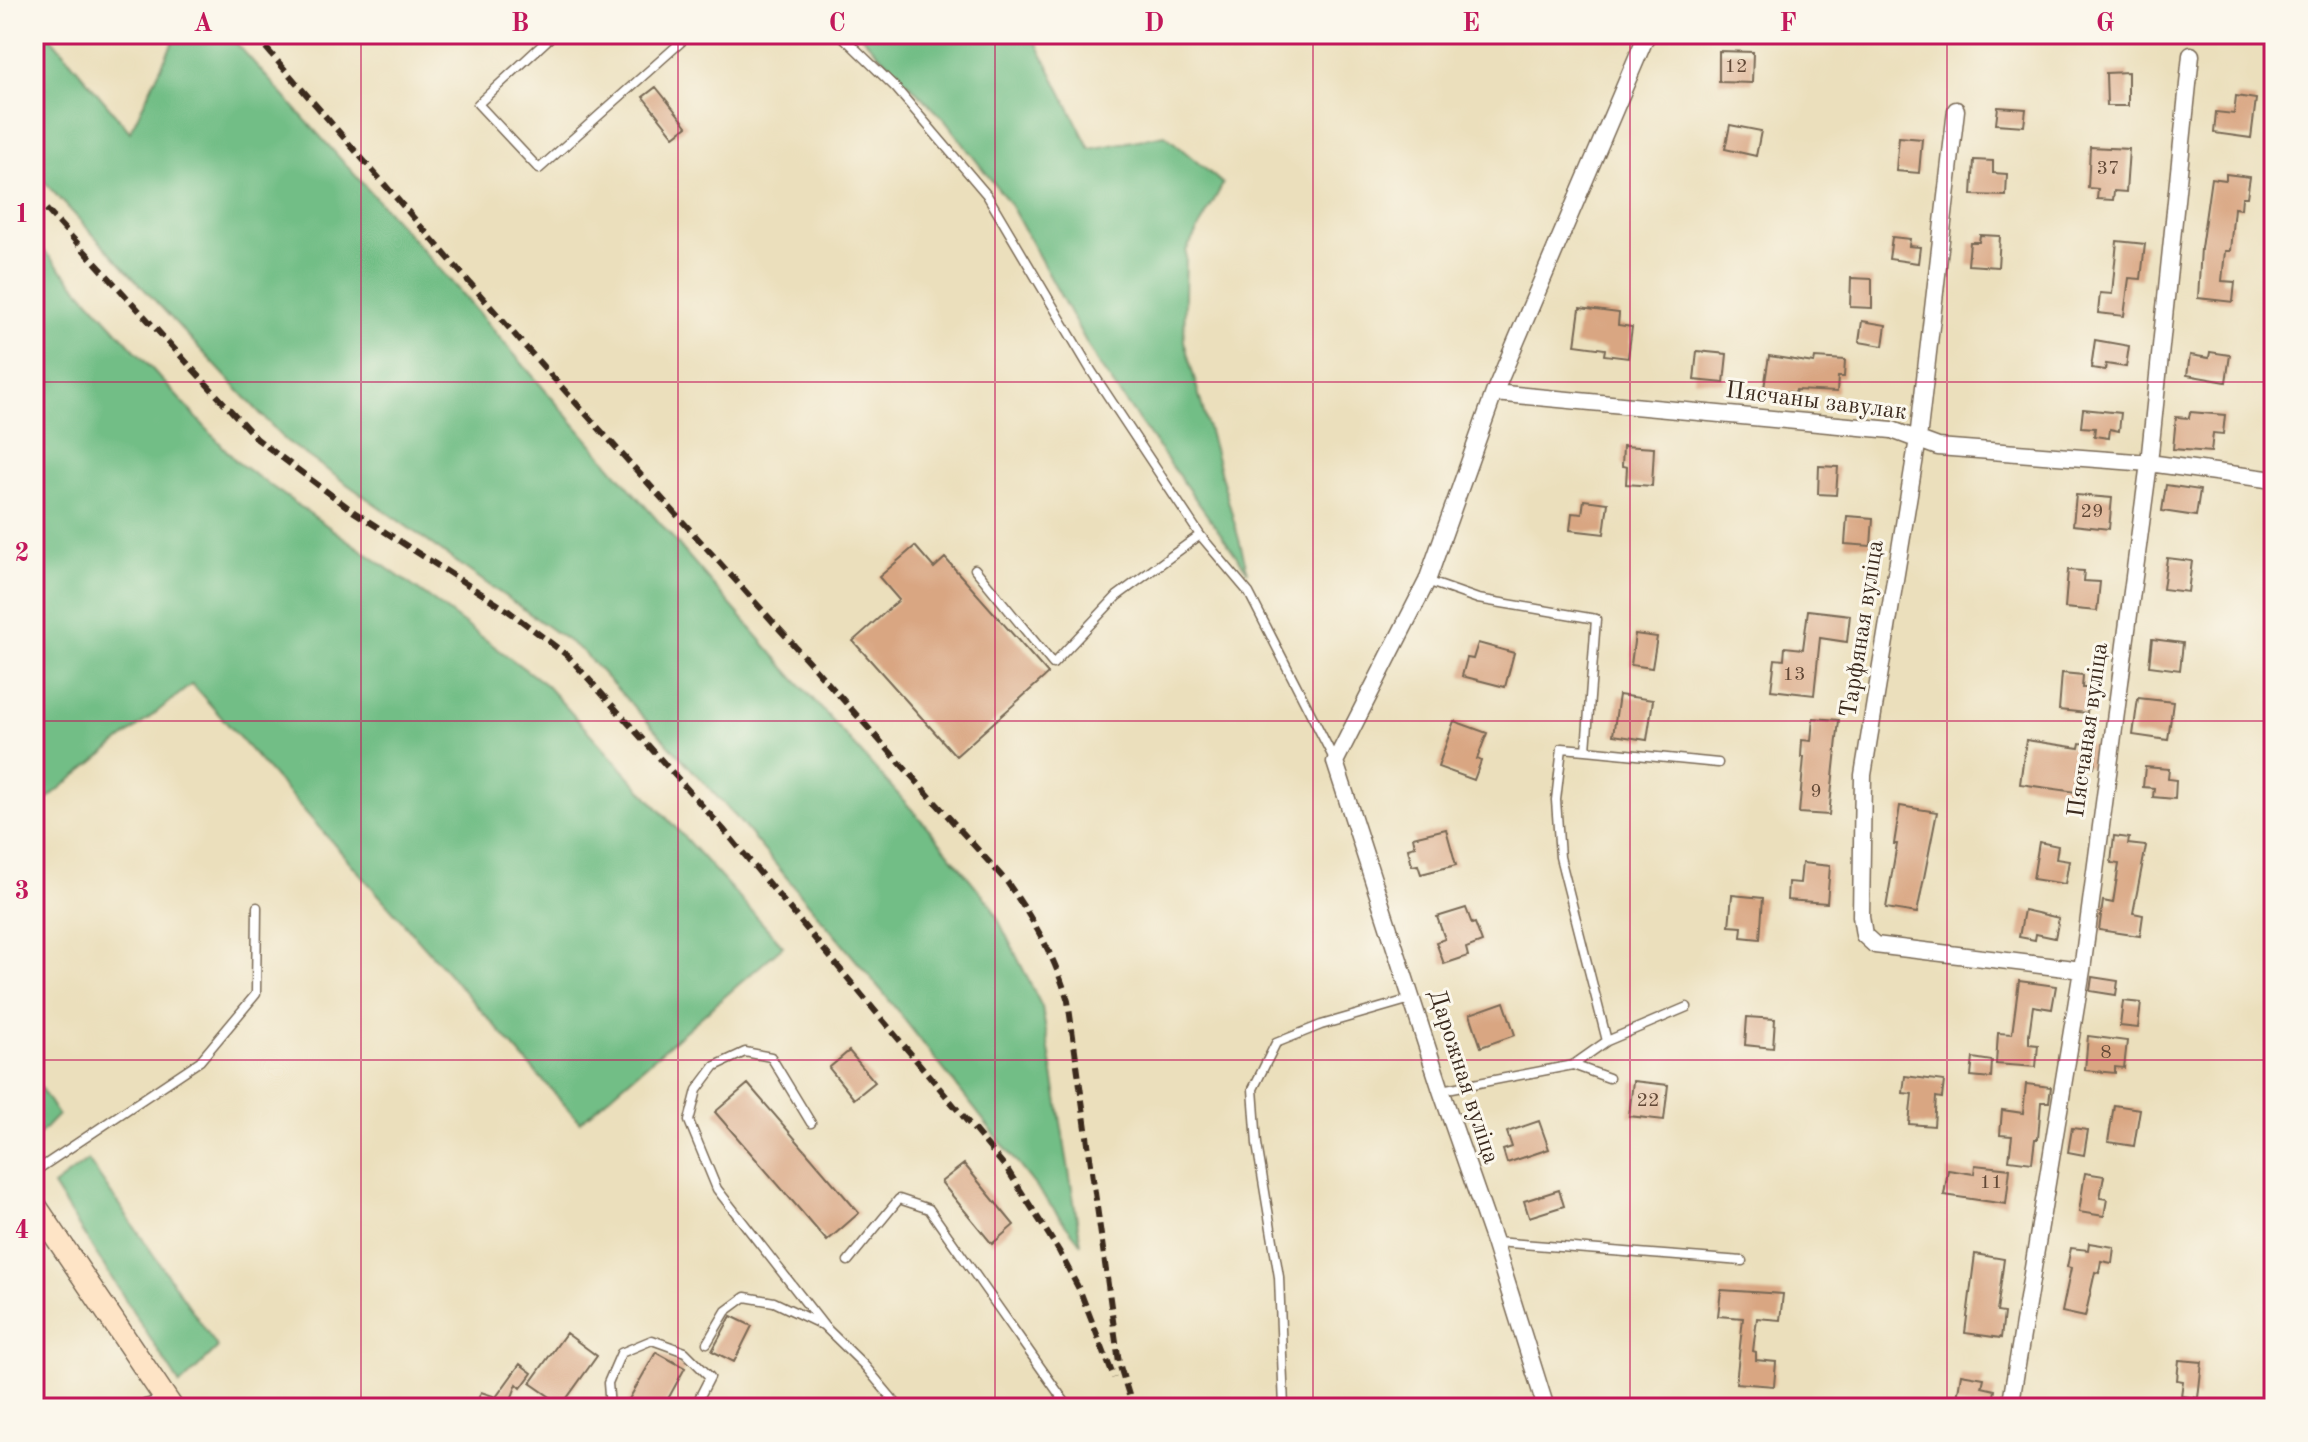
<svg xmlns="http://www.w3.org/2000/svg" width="2308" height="1442" viewBox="0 0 2308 1442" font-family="'Old Standard TT',serif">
  <rect width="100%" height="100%" fill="#fbf7ec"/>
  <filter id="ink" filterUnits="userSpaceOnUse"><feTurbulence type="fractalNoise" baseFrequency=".0125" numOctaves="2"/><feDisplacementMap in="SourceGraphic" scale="16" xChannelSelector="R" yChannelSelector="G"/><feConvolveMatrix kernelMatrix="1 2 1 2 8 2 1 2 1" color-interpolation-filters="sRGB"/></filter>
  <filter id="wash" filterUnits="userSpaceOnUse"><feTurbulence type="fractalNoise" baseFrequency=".006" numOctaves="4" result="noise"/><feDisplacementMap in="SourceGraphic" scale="32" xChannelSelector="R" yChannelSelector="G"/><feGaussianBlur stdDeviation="1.8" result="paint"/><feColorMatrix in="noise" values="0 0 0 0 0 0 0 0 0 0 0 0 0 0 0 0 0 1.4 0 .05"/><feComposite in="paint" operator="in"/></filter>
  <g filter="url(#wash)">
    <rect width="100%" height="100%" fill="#ebdfbc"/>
    <path fill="#72be86" stroke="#567452" stroke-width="2" d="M 34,34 L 48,34 L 130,132 L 174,40 L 182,34 L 228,34 L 463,295 L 785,668 L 930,830 L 991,905 L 1042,1007 L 1081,1244 L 881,990 L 735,816 L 582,651 L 285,440 L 34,171 Z
      M 859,34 L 1032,34 L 1090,149 L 1165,135 L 1223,184 L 1186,251 L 1184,341 L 1248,572 L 1097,362 L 1010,204 L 943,118 Z
      M 34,240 L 237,462 L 435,602 L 546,685 L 783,946 L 580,1122 L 192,684 L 34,809 Z
      M 34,1078 L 58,1115 L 34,1140 Z
      M 88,1160 L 218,1348 L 180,1385 L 53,1186 Z"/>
    <g id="blocks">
      <path fill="#d9a682" d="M 1719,51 L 1753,52 L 1752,83 L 1719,82 Z
        M 2128,72 L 2128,106 L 2107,106 L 2106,73 Z
        M 656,87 L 687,126 L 674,136 L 643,97 Z
        M 2236,96 L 2256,99 L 2251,138 L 2214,133 L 2216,112 L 2234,114 Z
        M 1998,107 L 2026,109 L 2024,126 L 1996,124 Z
        M 1730,125 L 1761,131 L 1756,156 L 1725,149 Z
        M 1899,137 L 1922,139 L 1919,173 L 1896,171 Z
        M 2090,147 L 2129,149 L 2126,192 L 2114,191 L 2113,200 L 2097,199 L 2098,189 L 2088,188 Z
        M 1974,160 L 1993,161 L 1993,173 L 2007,174 L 2006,196 L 1972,195 Z
        M 2226,174 L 2250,177 L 2247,197 L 2242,197 L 2241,209 L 2234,208 L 2230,251 L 2225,251 L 2222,281 L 2235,282 L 2233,302 L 2198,298 L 2201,248 L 2211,178 L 2226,180 Z
        M 1980,235 L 2000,236 L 1998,267 L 1968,265 L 1970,242 L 1979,242 Z
        M 1892,237 L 1910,239 L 1909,246 L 1920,247 L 1918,263 L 1889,259 Z
        M 2117,241 L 2145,244 L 2141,279 L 2129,278 L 2124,316 L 2098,313 L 2100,293 L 2112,294 Z
        M 1851,278 L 1872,279 L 1872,308 L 1850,307 Z
        M 1580,308 L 1619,313 L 1618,325 L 1632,327 L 1628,358 L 1604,355 L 1605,349 L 1575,345 Z
        M 1862,321 L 1886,325 L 1883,346 L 1859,342 Z
        M 2095,340 L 2129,346 L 2126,367 L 2106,364 L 2105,370 L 2091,368 Z
        M 1697,351 L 1727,354 L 1724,383 L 1694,380 Z
        M 2210,352 L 2230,355 L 2226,382 L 2187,375 L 2190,355 L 2209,358 Z
        M 1769,356 L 1814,363 L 1815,358 L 1845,360 L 1844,377 L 1838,377 L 1837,392 L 1796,390 L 1795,393 L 1764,388 Z
        M 2083,409 L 2121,413 L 2119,431 L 2110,429 L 2109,438 L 2094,436 L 2095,428 L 2081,427 Z
        M 2190,412 L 2225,415 L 2223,434 L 2213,433 L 2211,452 L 2173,449 L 2176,417 L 2189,418 Z
        M 1623,446 L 1654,448 L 1652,486 L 1626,484 L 1627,467 L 1622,466 Z
        M 1819,466 L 1838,467 L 1836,495 L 1818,494 Z
        M 2166,485 L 2200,490 L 2196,516 L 2162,511 Z
        M 2076,495 L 2112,498 L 2109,529 L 2073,525 Z
        M 1584,500 L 1608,503 L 1604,534 L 1570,530 L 1572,513 L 1582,514 Z
        M 1847,516 L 1873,518 L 1871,546 L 1845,544 Z
        M 915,546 L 934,568 L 945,558 L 1048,674 L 956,756 L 853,641 L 899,600 L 879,577 Z
        M 2167,558 L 2192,561 L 2188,592 L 2163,589 Z
        M 2068,570 L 2084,571 L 2083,581 L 2100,582 L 2097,611 L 2065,608 Z
        M 1808,610 L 1850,615 L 1847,642 L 1820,638 L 1814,695 L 1771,690 L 1775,659 L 1784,660 L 1785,647 L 1803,649 Z
        M 1635,634 L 1657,637 L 1652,668 L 1631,665 Z
        M 2152,639 L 2183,643 L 2180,670 L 2149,666 Z
        M 1478,643 L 1514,653 L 1505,687 L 1462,676 L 1467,658 L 1473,659 Z
        M 2062,673 L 2083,675 L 2082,688 L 2089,688 L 2087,713 L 2059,710 Z
        M 1619,695 L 1653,700 L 1647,740 L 1613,735 Z
        M 2138,698 L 2173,702 L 2168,740 L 2133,735 Z
        M 1813,718 L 1839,720 L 1829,815 L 1799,813 L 1804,757 L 1801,757 L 1802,740 L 1811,741 Z
        M 1454,721 L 1487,733 L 1477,759 L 1481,761 L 1474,780 L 1438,767 Z
        M 2026,740 L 2079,748 L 2080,743 L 2097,745 L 2094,767 L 2080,765 L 2076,792 L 2020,784 Z
        M 2145,767 L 2169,769 L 2168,779 L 2176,780 L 2175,799 L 2153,797 L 2154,788 L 2143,787 Z
        M 1900,806 L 1937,812 L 1917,913 L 1886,908 L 1897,844 L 1894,844 Z
        M 1446,829 L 1456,865 L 1421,874 L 1418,865 L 1412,866 L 1408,848 L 1415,846 L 1413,837 Z
        M 2114,836 L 2129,838 L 2128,844 L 2146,846 L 2133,913 L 2143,915 L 2140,936 L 2099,930 L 2103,901 L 2113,903 L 2119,864 L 2111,863 Z
        M 2039,842 L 2058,846 L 2056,859 L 2069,861 L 2065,884 L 2033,879 Z
        M 1802,863 L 1830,866 L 1827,903 L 1787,900 L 1788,882 L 1800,883 Z
        M 1732,895 L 1763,898 L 1760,939 L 1741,937 L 1742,927 L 1729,926 Z
        M 1466,908 L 1472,924 L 1475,923 L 1482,942 L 1466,948 L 1468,956 L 1444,964 L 1436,942 L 1445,939 L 1437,917 Z
        M 2024,910 L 2059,918 L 2055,938 L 2036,934 L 2035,940 L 2019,937 Z
        M 2092,977 L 2118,981 L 2116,995 L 2090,991 Z
        M 2019,981 L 2056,986 L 2052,1009 L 2033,1006 L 2029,1035 L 2029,1044 L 2038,1045 L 2036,1067 L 1996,1064 L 1998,1033 L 2012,1034 Z
        M 2123,1001 L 2141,1003 L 2138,1028 L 2120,1026 Z
        M 1504,1002 L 1515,1035 L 1481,1047 L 1470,1014 Z
        M 1747,1017 L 1775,1019 L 1773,1048 L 1745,1045 Z
        M 2088,1036 L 2127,1041 L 2124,1068 L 2115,1067 L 2115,1073 L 2085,1070 Z
        M 849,1051 L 875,1082 L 854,1099 L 829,1068 Z
        M 1973,1058 L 1992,1061 L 1991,1078 L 1971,1076 Z
        M 1905,1076 L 1944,1081 L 1942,1098 L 1936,1097 L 1934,1126 L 1909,1124 L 1912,1094 L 1903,1093 Z
        M 1633,1081 L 1668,1085 L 1664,1120 L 1629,1116 Z
        M 748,1084 L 859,1213 L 827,1241 L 715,1112 Z
        M 2026,1084 L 2051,1087 L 2049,1102 L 2041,1102 L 2038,1139 L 2035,1139 L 2032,1163 L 2009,1160 L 2012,1136 L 2000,1135 L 2002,1110 L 2023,1113 Z
        M 2114,1105 L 2140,1109 L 2134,1146 L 2108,1142 Z
        M 1539,1121 L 1549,1149 L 1507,1163 L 1503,1150 L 1512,1147 L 1507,1132 Z
        M 2072,1128 L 2088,1130 L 2084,1155 L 2068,1152 Z
        M 964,1164 L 1014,1225 L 992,1244 L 941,1182 Z
        M 1975,1165 L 2010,1169 L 2006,1204 L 1944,1195 L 1948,1170 L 1974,1174 Z
        M 2085,1173 L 2104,1176 L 2100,1198 L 2107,1199 L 2104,1216 L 2079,1212 Z
        M 1559,1190 L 1564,1206 L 1529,1217 L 1524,1201 Z
        M 2089,1243 L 2114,1247 L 2112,1263 L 2101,1261 L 2099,1273 L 2095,1272 L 2085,1317 L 2062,1312 L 2071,1268 L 2067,1267 L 2071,1248 L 2088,1250 Z
        M 1975,1254 L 2004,1259 L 1997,1312 L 2004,1313 L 2001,1338 L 1965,1333 Z
        M 1721,1290 L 1783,1294 L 1780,1320 L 1757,1318 L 1753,1351 L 1756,1352 L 1756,1360 L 1776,1362 L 1774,1386 L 1736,1383 L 1743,1318 L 1718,1316 Z
        M 731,1316 L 752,1326 L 734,1362 L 712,1351 Z
        M 566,1333 L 597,1356 L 562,1405 L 530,1383 Z
        M 656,1352 L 685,1368 L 663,1408 L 624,1408 Z
        M 2179,1360 L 2202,1362 L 2198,1398 L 2181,1396 L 2183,1381 L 2177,1380 Z
        M 520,1364 L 532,1373 L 521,1388 L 517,1384 L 510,1402 L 520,1408 L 475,1408 L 481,1392 L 496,1397 Z
        M 1961,1374 L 1984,1378 L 1982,1387 L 1995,1390 L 1992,1408 L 1956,1404 Z"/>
    </g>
  </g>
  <g filter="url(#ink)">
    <use href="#blocks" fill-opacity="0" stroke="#796955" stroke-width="2"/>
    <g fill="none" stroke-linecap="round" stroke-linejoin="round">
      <defs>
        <path id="lane" d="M 554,34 L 478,104 L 539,169 L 690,34
          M 840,34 L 895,87 L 987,195 L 1092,372 L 1200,535 L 1249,593 L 1335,761
          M 975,569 L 1053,664 L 1117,596 L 1200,535
          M 1427,581 L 1478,599 L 1596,619 L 1586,750 L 1562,748 L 1556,800 L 1560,857 L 1607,1041
          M 1586,750 L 1718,763
          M 1573,1065 L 1609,1078
          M 1442,1090 L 1573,1065 L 1607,1041 L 1687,1007
          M 811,1123 L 771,1057 L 745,1052 L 715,1066 L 697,1090 L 689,1121 L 717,1189 L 824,1326 L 864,1365 L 900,1408
          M 34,1172 L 200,1061 L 256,994 L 257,907
          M 1495,1242 L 1742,1261
          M 848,1261 L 899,1199 L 929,1209 L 1069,1408
          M 707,1343 L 726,1311 L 745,1297 L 774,1302 L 820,1324
          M 129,1408 L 164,1399
          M 610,1408 L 608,1383 L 621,1353 L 652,1340 L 685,1352 L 710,1377 L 694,1408
          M 1284,1408 L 1279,1277 L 1257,1144 L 1253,1089 L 1276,1043 L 1321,1025 L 1411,999"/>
        <path id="street" d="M 1956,110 L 1918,439 L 1863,775 L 1861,916 L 1864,935 L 1875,945 L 2082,970
          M 1494,393 L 1892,430 L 1938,447 L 2149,463 L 2274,480
          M 1546,1408 L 1494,1242 L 1441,1090 L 1335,762 L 1427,581 L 1494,393 L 1647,34
          M 2010,1408 L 2082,970 L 2149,463 L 2191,55"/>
        <path id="secondary" d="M 34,1204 L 172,1408"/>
      </defs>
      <use href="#lane" stroke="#796955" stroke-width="11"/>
      <use href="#street" stroke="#796955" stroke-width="19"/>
      <use href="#secondary" stroke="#796955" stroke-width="25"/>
      <use href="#lane" stroke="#fff" stroke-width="8"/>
      <use href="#street" stroke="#fff" stroke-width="16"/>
      <use href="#secondary" stroke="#fee4c6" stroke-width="22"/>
      <path stroke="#3b2a1e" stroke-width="6" stroke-dasharray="12 6" stroke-linecap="butt" d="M 254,34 L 522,343 L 1007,882 C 1034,921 1054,955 1068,1001 L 1119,1363 L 1133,1408
        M 34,196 L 257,439 L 354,512 L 507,610 L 568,656 L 724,830 L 1007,1169 L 1059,1251 L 1080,1291 L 1114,1378"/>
    </g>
  </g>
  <path fill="none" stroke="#c2185b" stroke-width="2" stroke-opacity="0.55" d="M 361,34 L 361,1408M 678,34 L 678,1408M 995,34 L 995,1408M 1313,34 L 1313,1408M 1630,34 L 1630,1408M 1947,34 L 1947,1408M 34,382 L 2274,382M 34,721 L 2274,721M 34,1060 L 2274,1060"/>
  <g text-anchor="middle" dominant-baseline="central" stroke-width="6" stroke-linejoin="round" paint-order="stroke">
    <g font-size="20" fill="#624937">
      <text x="1736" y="67">12</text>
      <text x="2108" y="169">37</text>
      <text x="2092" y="512">29</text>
      <text x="1794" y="675">13</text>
      <text x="1816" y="792">9</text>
      <text x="2106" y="1053">8</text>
      <text x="1648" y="1101">22</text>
      <text x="1991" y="1183">11</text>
    </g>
    <g font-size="24" fill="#3b2a1e" stroke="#fbf7ec">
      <text transform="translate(1816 402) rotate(7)">Пясчаны завулак</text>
      <text transform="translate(1863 629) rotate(-81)">Тарфяная вуліца</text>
      <text transform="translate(2089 730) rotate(-82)">Пясчаная вуліца</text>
      <text transform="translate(1463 1077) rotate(72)">Дарожная вуліца</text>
    </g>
  </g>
  <rect width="2308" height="1442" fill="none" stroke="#fbf7ec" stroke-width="88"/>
  <rect x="44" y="44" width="2220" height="1354" fill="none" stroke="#c2185b" stroke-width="3"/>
  <g font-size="26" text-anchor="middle" font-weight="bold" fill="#c2185b">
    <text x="203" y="31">A</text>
    <text x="520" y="31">B</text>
    <text x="837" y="31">C</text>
    <text x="1154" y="31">D</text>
    <text x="1471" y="31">E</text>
    <text x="1788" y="31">F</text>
    <text x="2105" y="31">G</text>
    <text x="22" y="222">1</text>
    <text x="22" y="561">2</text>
    <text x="22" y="899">3</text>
    <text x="22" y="1238">4</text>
  </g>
</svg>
